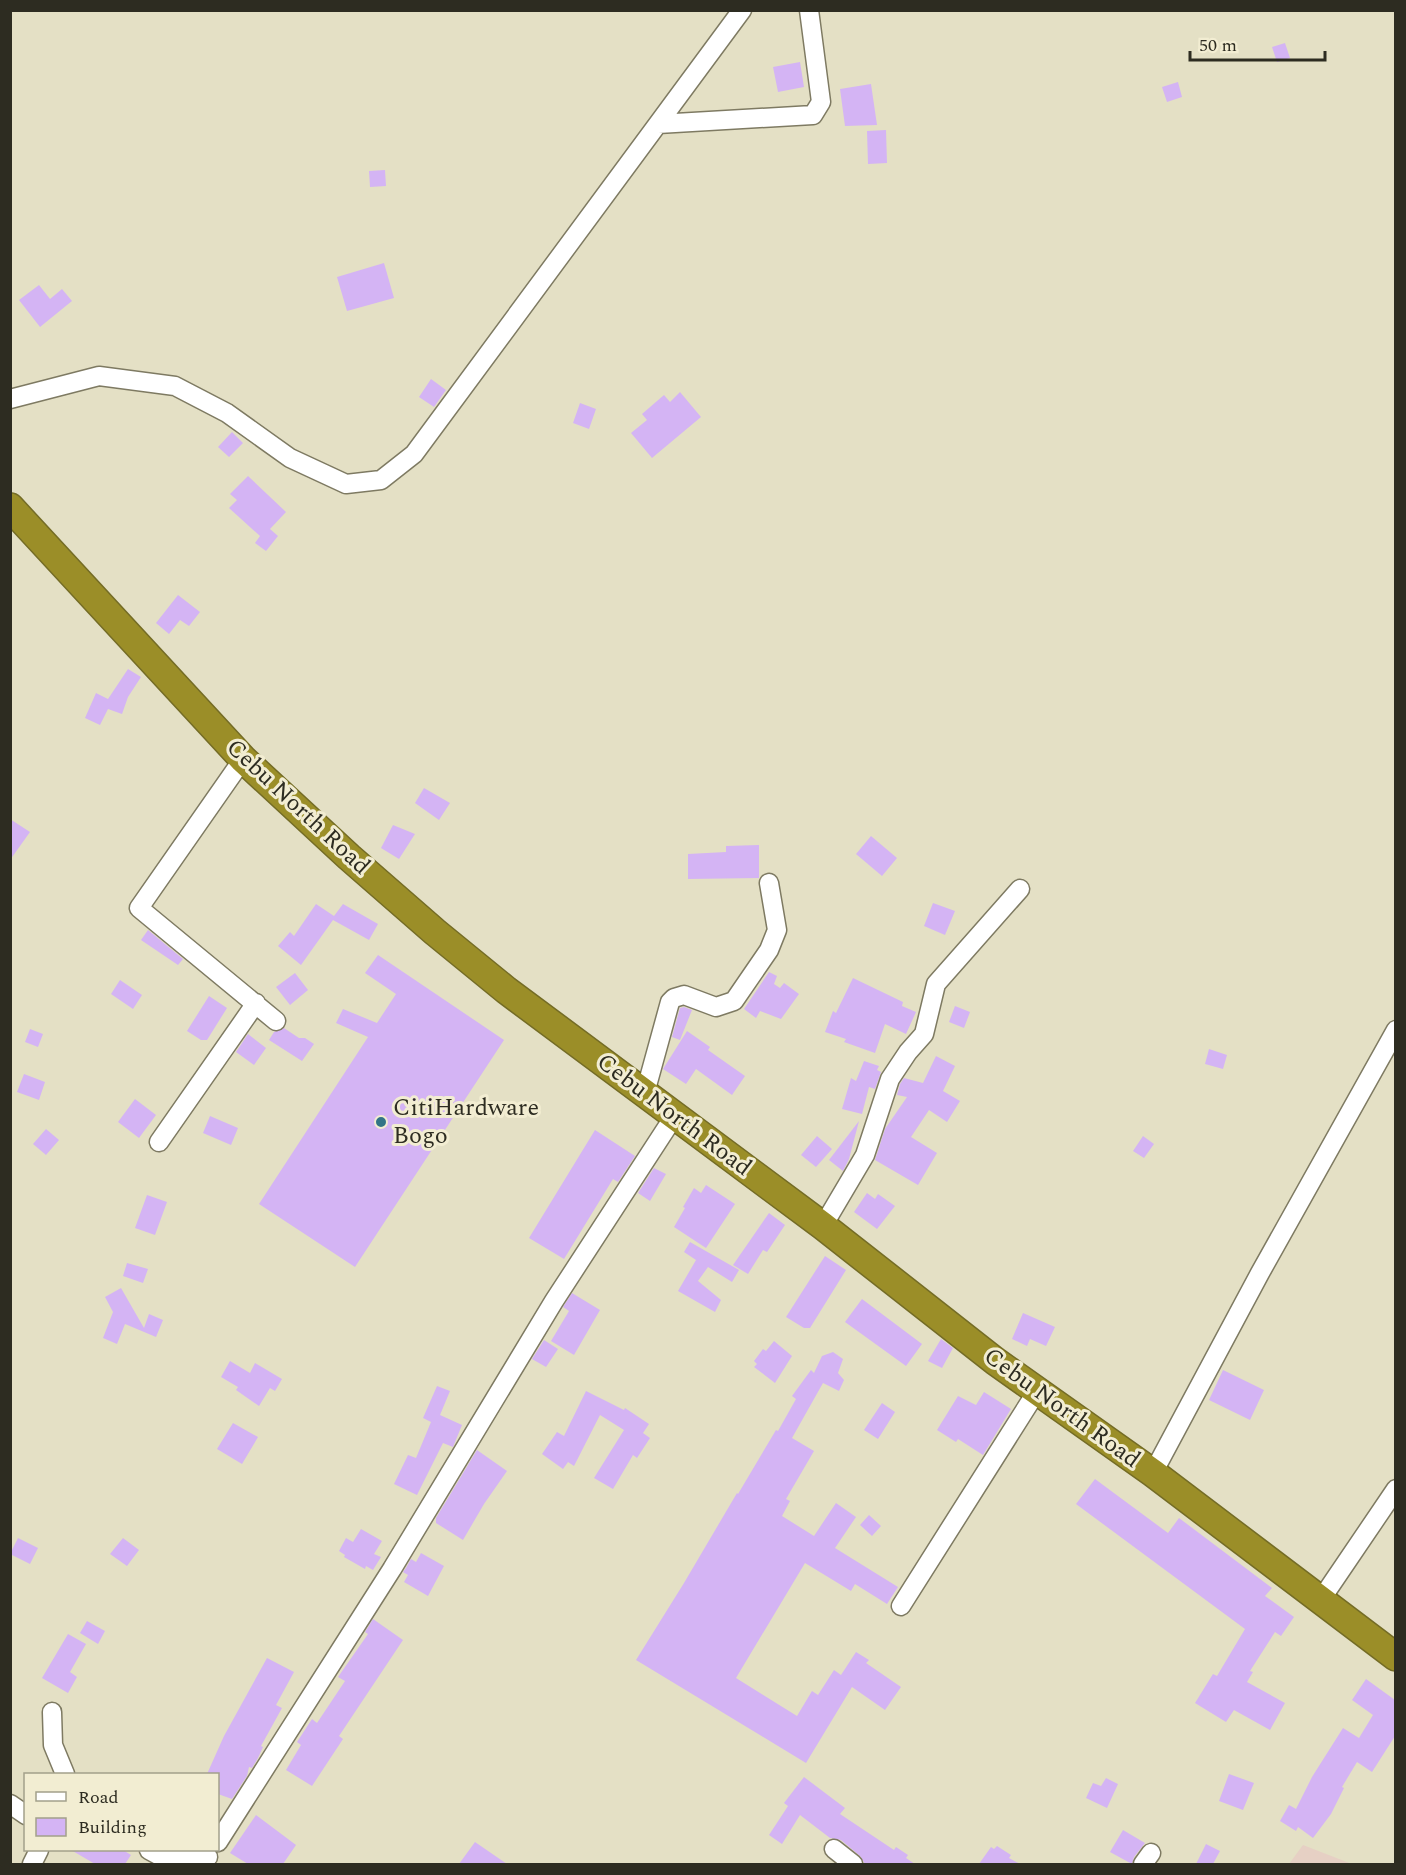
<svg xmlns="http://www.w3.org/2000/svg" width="1406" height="1875" viewBox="0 0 1406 1875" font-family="Spectral,serif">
  <rect width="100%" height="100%" fill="#e4e0c5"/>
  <path fill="#e6d0c4" d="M 1303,1845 L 1352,1864 L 1289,1864 Z"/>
  <path fill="#d4b4f4" d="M 1285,43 L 1290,58 L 1277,62 L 1272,47 Z
    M 800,62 L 804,87 L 778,92 L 773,67 Z
    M 1178,82 L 1182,97 L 1167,102 L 1162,87 Z
    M 871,84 L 877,125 L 845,126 L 840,89 Z
    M 886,130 L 887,163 L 868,164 L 867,131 Z
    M 385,170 L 386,186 L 370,187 L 369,171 Z
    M 384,263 L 394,298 L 347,311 L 337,277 Z
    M 39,285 L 50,299 L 62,289 L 72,301 L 40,327 L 19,300 Z
    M 431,379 L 446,390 L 434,407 L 419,397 Z
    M 680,392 L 701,417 L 652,458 L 631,433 L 647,420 L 642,414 L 664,395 L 670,402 Z
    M 580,403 L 596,409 L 589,429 L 573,423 Z
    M 232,432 L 243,443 L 229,457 L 218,447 Z
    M 248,476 L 286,512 L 270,529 L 278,536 L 266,551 L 255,543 L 260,536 L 229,508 L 237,500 L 230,494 Z
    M 178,595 L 200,612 L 189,626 L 180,620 L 169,634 L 156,623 Z
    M 128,669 L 141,677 L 128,697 L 122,714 L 108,709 L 100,725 L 85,718 L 96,693 L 108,699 Z
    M 424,788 L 450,803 L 439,820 L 415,803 Z
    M 10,819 L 30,832 L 10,860 Z
    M 393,825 L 415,834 L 399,859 L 381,848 Z
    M 871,836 L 897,858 L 882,876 L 856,854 Z
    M 759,845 L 759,878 L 688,879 L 688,854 L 726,852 L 726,846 Z
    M 933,903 L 955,911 L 945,935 L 924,926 Z
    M 316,904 L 334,916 L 343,904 L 378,924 L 369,940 L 333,920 L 301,965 L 278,946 L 290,932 L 294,936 Z
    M 148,930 L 183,959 L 178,965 L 141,940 Z
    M 378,955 L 504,1040 L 355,1267 L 259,1204 L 368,1037 L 336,1023 L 343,1009 L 377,1023 L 396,994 L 365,973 Z
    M 769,972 L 777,976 L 774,984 L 780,988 L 784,983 L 799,994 L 781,1019 L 760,1011 L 756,1018 L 744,1009 Z
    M 295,973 L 308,990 L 290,1005 L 276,987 Z
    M 853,978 L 903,1002 L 902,1006 L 916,1012 L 906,1034 L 885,1024 L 875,1053 L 844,1042 L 846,1039 L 825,1032 L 833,1011 L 836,1013 Z
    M 120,980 L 142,995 L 133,1009 L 111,994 Z
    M 209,996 L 227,1008 L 207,1040 L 201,1040 L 187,1031 Z
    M 955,1006 L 970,1012 L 964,1028 L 949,1022 Z
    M 684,1007 L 692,1010 L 680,1040 L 672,1037 L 680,1008 Z
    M 284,1028 L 299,1038 L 305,1038 L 314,1044 L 302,1061 L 269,1040 L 274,1032 Z
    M 30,1029 L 43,1034 L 38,1047 L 25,1042 Z
    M 687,1031 L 710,1047 L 708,1050 L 745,1076 L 732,1095 L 696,1069 L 686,1084 L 663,1069 Z
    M 248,1034 L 266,1048 L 254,1065 L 236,1052 Z
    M 1209,1049 L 1227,1055 L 1223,1069 L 1205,1064 Z
    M 936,1056 L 955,1066 L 943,1091 L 960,1101 L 947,1122 L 929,1110 L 911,1137 L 937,1153 L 918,1185 L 875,1160 L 885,1129 L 907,1097 L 897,1095 L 900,1084 L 904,1078 L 923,1083 Z
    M 864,1061 L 879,1066 L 877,1070 L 881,1072 L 875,1089 L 869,1087 L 862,1114 L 842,1109 L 851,1078 L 856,1081 Z
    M 24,1074 L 45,1082 L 39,1100 L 17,1092 Z
    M 135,1099 L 156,1115 L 139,1138 L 118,1122 Z
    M 210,1116 L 238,1128 L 231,1145 L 203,1133 Z
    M 859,1121 L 849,1159 L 843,1171 L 829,1160 Z
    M 46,1129 L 59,1140 L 46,1155 L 33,1144 Z
    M 595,1130 L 635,1156 L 618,1182 L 613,1179 L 564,1259 L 529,1238 Z
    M 817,1136 L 832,1149 L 816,1167 L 801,1155 Z
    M 1143,1136 L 1154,1144 L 1144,1158 L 1133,1151 Z
    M 654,1168 L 666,1174 L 650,1201 L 638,1193 Z
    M 706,1185 L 735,1204 L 706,1248 L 674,1227 L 685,1208 L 683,1207 L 694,1188 L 701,1193 Z
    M 867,1193 L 875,1199 L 878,1194 L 895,1206 L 877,1229 L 854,1212 Z
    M 147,1195 L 167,1202 L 155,1235 L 135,1228 Z
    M 769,1213 L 785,1225 L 767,1252 L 763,1250 L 748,1274 L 733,1265 Z
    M 690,1242 L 739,1270 L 732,1282 L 708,1267 L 698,1281 L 721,1300 L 715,1312 L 678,1291 L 696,1260 L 684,1252 Z
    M 825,1256 L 846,1270 L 810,1328 L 804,1328 L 786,1317 Z
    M 127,1263 L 148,1269 L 143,1283 L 123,1276 Z
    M 121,1288 L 144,1328 L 149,1314 L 163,1320 L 156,1337 L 125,1324 L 117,1344 L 103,1338 L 113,1312 L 105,1297 Z
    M 572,1293 L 600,1310 L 574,1355 L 551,1341 L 569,1311 L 563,1307 Z
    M 862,1299 L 922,1344 L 906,1366 L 845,1322 Z
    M 1023,1313 L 1055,1327 L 1046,1346 L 1030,1339 L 1027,1346 L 1012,1339 Z
    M 941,1339 L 953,1348 L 942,1368 L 928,1361 Z
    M 544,1340 L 558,1349 L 546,1367 L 532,1359 Z
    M 774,1341 L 792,1356 L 775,1383 L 754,1367 L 757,1364 L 754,1361 L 763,1349 L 766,1351 Z
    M 833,1352 L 843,1359 L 838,1373 L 844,1380 L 839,1391 L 823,1383 L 792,1438 L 814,1451 L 786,1499 L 790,1501 L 782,1516 L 814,1536 L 836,1503 L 856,1517 L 835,1548 L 898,1587 L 887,1604 L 855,1584 L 851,1591 L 805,1563 L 736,1678 L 797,1716 L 812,1691 L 818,1695 L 834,1670 L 841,1675 L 856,1652 L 869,1660 L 866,1663 L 901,1687 L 885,1710 L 852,1687 L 806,1763 L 636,1660 L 684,1583 L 737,1493 L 738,1494 L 776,1430 L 778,1431 L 796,1399 L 792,1396 L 811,1370 L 814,1373 L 822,1356 Z
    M 230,1361 L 250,1373 L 255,1363 L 282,1379 L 275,1391 L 270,1388 L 259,1406 L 236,1390 L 238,1387 L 221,1377 Z
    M 1223,1370 L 1264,1390 L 1250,1420 L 1209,1400 Z
    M 437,1386 L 450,1391 L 440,1415 L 462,1425 L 453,1447 L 443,1443 L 417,1495 L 394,1484 L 408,1455 L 416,1458 L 431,1422 L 423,1418 Z
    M 586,1391 L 624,1410 L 625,1408 L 649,1424 L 643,1433 L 650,1438 L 637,1458 L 633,1455 L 613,1489 L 594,1478 L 624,1430 L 600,1415 L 574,1466 L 568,1462 L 563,1469 L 542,1454 L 557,1432 L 564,1436 Z
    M 984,1392 L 1011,1409 L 983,1455 L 958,1439 L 956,1442 L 937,1430 L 958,1396 L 976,1405 Z
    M 882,1403 L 895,1412 L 878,1439 L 864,1430 Z
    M 233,1423 L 258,1437 L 242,1464 L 217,1449 Z
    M 477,1450 L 507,1471 L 484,1504 L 463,1540 L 436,1523 L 436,1518 Z
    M 1095,1479 L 1168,1533 L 1179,1518 L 1272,1588 L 1265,1596 L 1294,1617 L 1281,1636 L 1275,1632 L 1250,1671 L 1253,1672 L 1247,1682 L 1285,1703 L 1270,1730 L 1234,1710 L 1226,1722 L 1195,1703 L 1213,1674 L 1217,1676 L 1245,1629 L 1076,1504 Z
    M 869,1515 L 881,1526 L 872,1536 L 860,1525 Z
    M 361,1529 L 382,1541 L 374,1554 L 381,1557 L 373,1570 L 366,1566 L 365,1569 L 344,1557 L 345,1555 L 339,1551 L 346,1538 L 353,1542 Z
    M 18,1538 L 38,1548 L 30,1564 L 10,1554 Z
    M 123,1538 L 139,1550 L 127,1566 L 110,1554 Z
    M 421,1553 L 444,1566 L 428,1596 L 404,1582 L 408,1575 L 403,1572 L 406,1568 L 411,1559 L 416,1562 Z
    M 373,1619 L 403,1640 L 339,1736 L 343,1739 L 312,1786 L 286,1770 L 301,1745 L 297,1742 L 312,1719 L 317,1723 L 345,1681 L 338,1677 L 368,1634 L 365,1632 Z
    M 87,1621 L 105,1631 L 98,1644 L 80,1633 Z
    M 68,1634 L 86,1644 L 70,1672 L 77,1677 L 68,1693 L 42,1678 Z
    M 267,1658 L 294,1672 L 276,1705 L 282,1708 L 261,1746 L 263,1747 L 258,1758 L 252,1768 L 249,1767 L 247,1776 L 232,1799 L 218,1794 L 218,1774 L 207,1774 L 224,1736 Z
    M 1366,1679 L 1395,1700 L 1395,1736 L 1372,1772 L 1357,1762 L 1342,1787 L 1344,1788 L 1331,1814 L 1313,1838 L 1298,1827 L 1296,1831 L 1280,1821 L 1289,1805 L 1296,1809 L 1312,1777 L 1343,1728 L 1359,1738 L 1373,1715 L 1352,1700 Z
    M 1229,1774 L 1254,1783 L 1243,1810 L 1219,1801 Z
    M 804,1777 L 845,1808 L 840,1814 L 894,1850 L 896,1847 L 908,1855 L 906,1858 L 915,1864 L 865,1864 L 860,1856 L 841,1840 L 830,1838 L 800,1815 L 782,1844 L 769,1835 L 788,1806 L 784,1803 Z
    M 1106,1778 L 1118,1784 L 1107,1808 L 1086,1798 L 1093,1783 L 1101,1786 Z
    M 256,1815 L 296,1845 L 283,1864 L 248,1864 L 230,1853 Z
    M 1123,1830 L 1145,1843 L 1134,1857 L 1132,1864 L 1110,1852 Z
    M 475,1842 L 507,1864 L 459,1864 Z
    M 1206,1844 L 1220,1851 L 1213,1864 L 1196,1864 Z
    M 997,1846 L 1011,1855 L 1009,1858 L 1020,1864 L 979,1864 L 991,1847 L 994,1849 Z
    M 71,1850 L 123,1850 L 131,1855 L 125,1864 L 95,1864 Z"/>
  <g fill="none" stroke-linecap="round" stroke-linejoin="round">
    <defs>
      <path id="minor" d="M 658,124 L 813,115 L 821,102 L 809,10
        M 10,399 L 99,376 L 175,386 L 227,413 L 290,458 L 346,484 L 381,480 L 414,454 L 742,10
        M 243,759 L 139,908 L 276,1021
        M 645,1093 L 670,1002 L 674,998 L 684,995 L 716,1007 L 734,1001 L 769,950 L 777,930 L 769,883
        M 159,1142 L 256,1003
        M 823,1226 L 865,1155 L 890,1079 L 908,1052 L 924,1034 L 936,984 L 1020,889
        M 1153,1473 L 1260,1273 L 1396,1030
        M 1320,1601 L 1396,1489
        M 901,1606 L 1037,1391
        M 52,1712 L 53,1745 L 65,1774
        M 10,1804 L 26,1815
        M 218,1842 L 392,1569 L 554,1301 L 675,1115
        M 834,1849 L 853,1864
        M 149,1850 L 160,1856 L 208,1857
        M 32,1864 L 39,1850
        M 1143,1864 L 1151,1853"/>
      <path id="highway" d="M 10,507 L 243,759 L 349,857 L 435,932 L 506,990 L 823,1226 L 995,1361 L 1153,1473 L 1396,1657"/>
    </defs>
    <use href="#minor" stroke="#7e7a62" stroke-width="21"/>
    <use href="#highway" stroke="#746c26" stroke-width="30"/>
    <use href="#minor" stroke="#fff" stroke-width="18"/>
    <use href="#highway" stroke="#9b8e28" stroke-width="27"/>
  </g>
  <circle fill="#337487" stroke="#f2edd2" stroke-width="2" cx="381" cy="1122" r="6"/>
  <g text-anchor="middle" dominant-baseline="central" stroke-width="6" stroke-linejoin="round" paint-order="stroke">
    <g font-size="24" fill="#2d2c21" stroke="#f2edd2">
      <text transform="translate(298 807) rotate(43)">Cebu North Road</text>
      <text transform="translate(674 1115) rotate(37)">Cebu North Road</text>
      <text transform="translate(1062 1408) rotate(36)">Cebu North Road</text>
    </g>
    <g font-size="24" fill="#2d2c21" stroke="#f2edd2" text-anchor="start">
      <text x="393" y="1108">CitiHardware<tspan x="393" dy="28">Bogo</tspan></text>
    </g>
  </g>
  <rect width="1406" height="1875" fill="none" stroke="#2d2c21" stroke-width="24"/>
  <rect x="24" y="1773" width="195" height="78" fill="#f2edd2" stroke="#a3a08b" stroke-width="1.5"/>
  <rect x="36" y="1792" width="30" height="9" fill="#ffffff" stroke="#a3a08b" stroke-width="1.5"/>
  <text x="78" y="1803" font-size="18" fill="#2d2c21">Road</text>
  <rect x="36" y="1818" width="30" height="18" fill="#d4b4f4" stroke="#a3a08b" stroke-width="1.5"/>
  <text x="78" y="1833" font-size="18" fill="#2d2c21">Building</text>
  <path d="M1190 51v9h135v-9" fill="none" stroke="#2d2c21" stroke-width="3"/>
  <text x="1199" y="51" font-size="18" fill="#2d2c21" stroke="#f2edd2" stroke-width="4.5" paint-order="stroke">50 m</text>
</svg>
